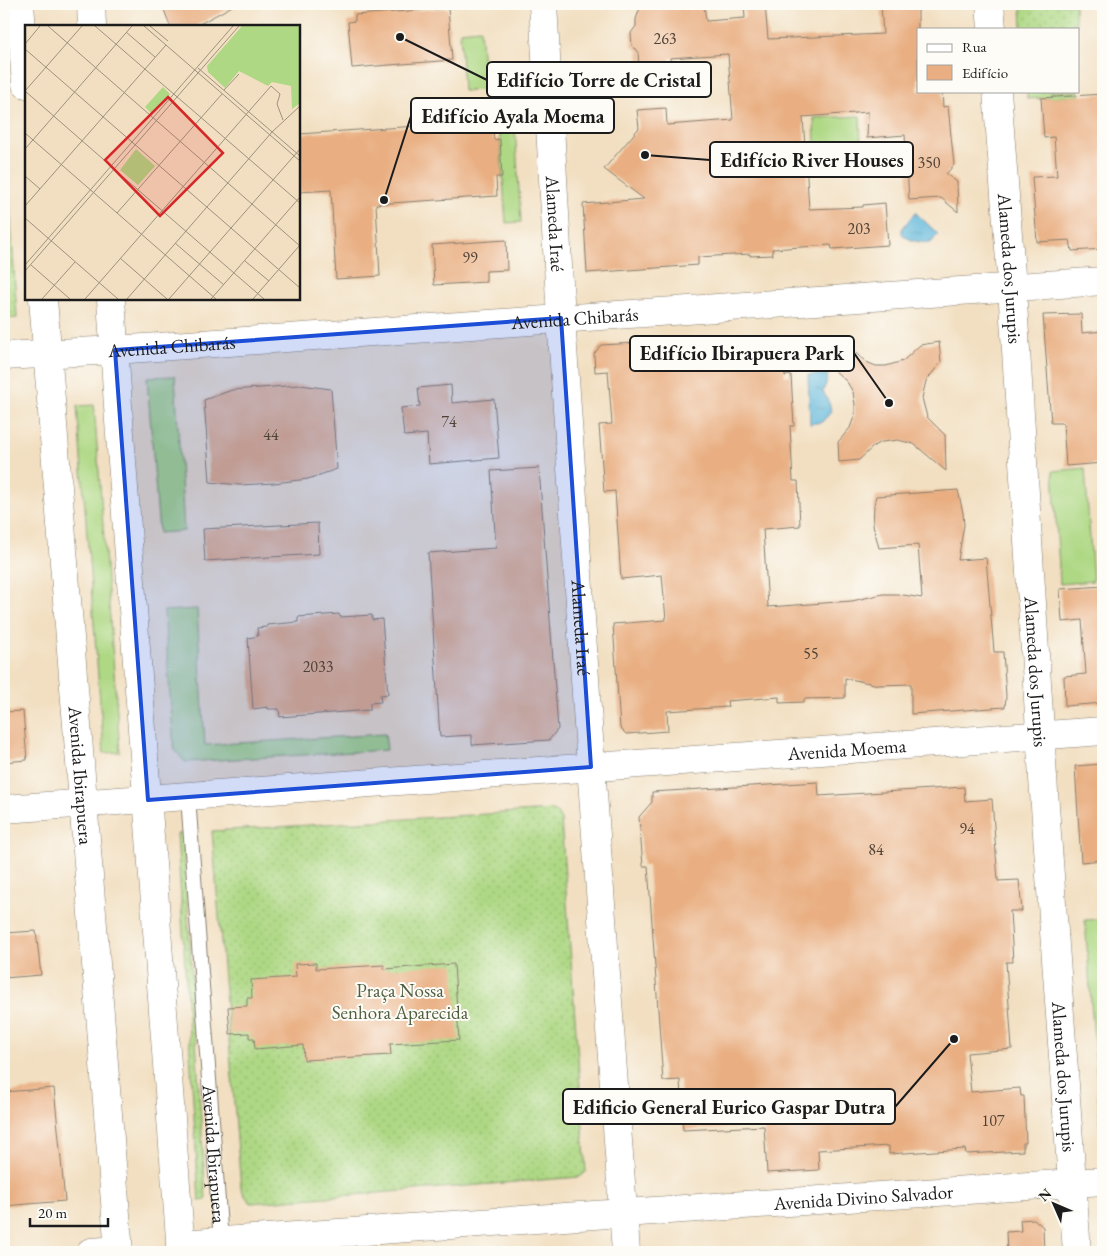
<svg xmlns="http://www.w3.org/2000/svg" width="1107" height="1256" viewBox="0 0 1107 1256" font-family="'EB Garamond',serif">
  <defs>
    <pattern id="grass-dots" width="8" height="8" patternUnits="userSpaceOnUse" patternTransform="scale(1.25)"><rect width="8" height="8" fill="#aed884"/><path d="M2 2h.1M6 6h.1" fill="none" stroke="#95b971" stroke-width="1.8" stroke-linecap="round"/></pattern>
    <pattern id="water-ripples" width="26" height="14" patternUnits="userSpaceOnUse" patternTransform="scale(1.25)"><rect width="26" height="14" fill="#5bb5d9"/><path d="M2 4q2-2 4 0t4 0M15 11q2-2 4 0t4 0" fill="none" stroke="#4a92af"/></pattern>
  </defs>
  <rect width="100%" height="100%" fill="#fdfcf7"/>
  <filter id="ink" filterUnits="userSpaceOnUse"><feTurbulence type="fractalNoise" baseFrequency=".02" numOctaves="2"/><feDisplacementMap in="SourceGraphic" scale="10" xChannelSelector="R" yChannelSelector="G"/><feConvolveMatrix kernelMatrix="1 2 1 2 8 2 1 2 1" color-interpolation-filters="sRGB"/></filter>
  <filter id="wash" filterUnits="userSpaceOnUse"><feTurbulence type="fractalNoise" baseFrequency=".0096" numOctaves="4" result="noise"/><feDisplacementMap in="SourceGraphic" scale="20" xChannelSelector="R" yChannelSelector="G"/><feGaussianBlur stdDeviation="1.12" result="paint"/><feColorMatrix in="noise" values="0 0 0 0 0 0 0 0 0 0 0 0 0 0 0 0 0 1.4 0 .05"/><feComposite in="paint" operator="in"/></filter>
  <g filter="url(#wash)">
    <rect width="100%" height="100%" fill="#f2dfc1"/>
    <path fill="url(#grass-dots)" stroke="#657a50" d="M 1021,4 L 1075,4 L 1076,29 L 1022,29 Z
      M 1078,80 L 1079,96 L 1027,99 L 1027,91 L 1078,91 Z
      M 4,105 L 17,318 L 4,319 Z
      M 551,810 L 557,813 L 561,820 L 586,1172 L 580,1177 L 251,1203 L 245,1196 L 241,1188 L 212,831 Z
      M 183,833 L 206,1200 L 199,1201 L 177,834 Z"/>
    <path fill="#aed884" stroke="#657a50" d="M 480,29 L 485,90 L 463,91 L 460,31 Z
      M 513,95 L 521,222 L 506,223 L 497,96 Z
      M 860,116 L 861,144 L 815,146 L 814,118 Z
      M 175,376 L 184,531 L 159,533 L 147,377 Z
      M 94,405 L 120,752 L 104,753 L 77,406 Z
      M 1085,468 L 1093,581 L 1060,584 L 1053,471 Z
      M 197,609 L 205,745 L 385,734 L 387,750 L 185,762 L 174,749 L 164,611 Z
      M 1103,919 L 1103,1140 L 1101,1138 L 1085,920 Z"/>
    <path fill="url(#water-ripples)" stroke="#3c687a" d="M 915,212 L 938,234 L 931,243 C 919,242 911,242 902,234 L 902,229 Z
      M 828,374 L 826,384 L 823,391 L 830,405 L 831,412 L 822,422 L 810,424 L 808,375 Z"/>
    <g id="blocks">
      <path fill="#e9af82" d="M 162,4 L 236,4 L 196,26 L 170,26 Z
        M 658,4 L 658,7 L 704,4 L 706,21 L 745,18 L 744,4 L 765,4 L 768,39 L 883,34 L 881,4 L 918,4 L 918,91 L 942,91 L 943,107 L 948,106 L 954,165 L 946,174 L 957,182 L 958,212 L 941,198 L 909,200 L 905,135 L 867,138 L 868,112 L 803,117 L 809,209 L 863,207 L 863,205 L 885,203 L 888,245 L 832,249 L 831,245 L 772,249 L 773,255 L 750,256 L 750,254 L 698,257 L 698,265 L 587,273 L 583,204 L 644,199 L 604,169 L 639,128 L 637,110 L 666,108 L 667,125 L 733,120 L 728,54 L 670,58 L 671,68 L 642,70 L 641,68 L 639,68 L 638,51 L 632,46 L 631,33 L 636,26 L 636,19 L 641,5 Z
        M 448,8 L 452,60 L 352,68 L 348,22 L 355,21 L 355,15 Z
        M 1103,94 L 1103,249 L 1072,251 L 1070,240 L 1037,242 L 1032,177 L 1057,176 L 1054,137 L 1044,138 L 1041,98 Z
        M 492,121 L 494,140 L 500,139 L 502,177 L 496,177 L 497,196 L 376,204 L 380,276 L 336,279 L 331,190 L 299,192 L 299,134 Z
        M 506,240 L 507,270 L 486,271 L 486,282 L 434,285 L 432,245 Z
        M 1081,314 L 1082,333 L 1103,331 L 1103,463 L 1066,466 L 1063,423 L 1051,423 L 1043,315 Z
        M 703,339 L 704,353 L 750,350 L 750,355 L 779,353 L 780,363 L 784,362 L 785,376 L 791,375 L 794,426 L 790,426 L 793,481 L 798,481 L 800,526 L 763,529 L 768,607 L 852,601 L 883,594 L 897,594 L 922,598 L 918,545 L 879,548 L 873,525 L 874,505 L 876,496 L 958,490 L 963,513 L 964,525 L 958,560 L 986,558 L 994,652 L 1003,652 L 1006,696 L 1005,707 L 911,714 L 911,684 L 879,685 L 845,678 L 845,698 L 804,699 L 804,702 L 779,703 L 779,697 L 727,701 L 728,707 L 667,711 L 668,731 L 626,734 L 620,728 L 613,624 L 666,620 L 662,575 L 621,579 L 615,491 L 604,492 L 599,425 L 612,424 L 608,371 L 595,372 L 594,354 L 601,345 Z
        M 939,342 L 941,362 L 926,381 L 922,398 L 927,417 L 945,435 L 946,471 L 914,444 L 898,440 L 882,442 L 875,445 L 859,460 L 839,462 L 838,442 L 850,428 L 855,414 L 855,405 L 853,392 L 847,382 L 833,369 L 831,351 L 851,349 L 866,362 L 876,366 L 886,366 L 903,361 L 920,345 Z
        M 300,385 L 331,389 L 337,469 L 308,479 L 274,483 L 240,485 L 210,482 L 204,400 L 232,390 Z
        M 451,385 L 452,403 L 494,399 L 499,458 L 429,464 L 427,434 L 404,436 L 401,408 L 420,406 L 418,388 Z
        M 539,468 L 558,729 L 549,740 L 472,745 L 472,735 L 440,737 L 428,553 L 496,548 L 491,471 Z
        M 318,523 L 319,554 L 205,561 L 203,529 Z
        M 1103,586 L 1103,703 L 1065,706 L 1064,676 L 1086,674 L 1082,620 L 1062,622 L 1060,589 Z
        M 339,614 L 340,617 L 372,615 L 372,620 L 382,619 L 388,694 L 380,695 L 381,702 L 370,703 L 370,710 L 280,717 L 279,709 L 268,709 L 268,707 L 253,709 L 248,638 L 258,636 L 257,628 L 267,627 L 267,625 L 298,622 L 298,617 Z
        M 23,711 L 27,760 L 4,762 L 4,712 Z
        M 1103,764 L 1103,860 L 1081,862 L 1075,766 Z
        M 818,782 L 819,796 L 964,787 L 965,801 L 992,799 L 998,881 L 1019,880 L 1022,911 L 1010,911 L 1013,962 L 1006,962 L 1012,1049 L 967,1053 L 971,1092 L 1020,1088 L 1021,1096 L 1024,1096 L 1026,1143 L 1023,1143 L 1023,1151 L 966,1154 L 965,1149 L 889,1154 L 889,1146 L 818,1150 L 819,1170 L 767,1173 L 764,1126 L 683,1130 L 680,1080 L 663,1081 L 648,866 L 643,866 L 639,817 L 652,802 L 652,792 Z
        M 36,931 L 41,975 L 4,978 L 4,933 Z
        M 316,963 L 316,969 L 384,965 L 384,969 L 454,964 L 459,1040 L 390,1044 L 391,1055 L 304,1060 L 303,1045 L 255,1049 L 254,1038 L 249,1038 L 249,1033 L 230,1034 L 228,1007 L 247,1006 L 247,998 L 252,998 L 251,980 L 296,977 L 295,964 Z
        M 54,1088 L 65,1201 L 4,1206 L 4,1092 Z
        M 1034,1219 L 1043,1227 L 1044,1252 L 1007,1252 L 1006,1232 L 1021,1231 L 1020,1220 Z"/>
    </g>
  </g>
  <g filter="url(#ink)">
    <use href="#blocks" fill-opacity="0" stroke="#877e6e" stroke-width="1"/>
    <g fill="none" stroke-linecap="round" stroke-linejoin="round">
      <defs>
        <g id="lane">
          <path id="s1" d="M 188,797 L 221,1241"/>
        </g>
        <g id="street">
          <path id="s2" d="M 543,4 L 561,318 L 588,724 L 626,1252"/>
          <path d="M 990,4 L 992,29"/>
          <path id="s3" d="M 997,91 L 1012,287 L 1043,778 L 1077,1252"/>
          <path id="s4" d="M 4,356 L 115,350 L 1103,281"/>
          <path id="s5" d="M 4,809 L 1103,731"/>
          <path id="s6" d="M 180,1244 L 579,1216 L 1103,1181"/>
          <path d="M 91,1252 L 119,1250"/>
        </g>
        <g id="primary">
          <path d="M 20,4 L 26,84"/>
          <path d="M 91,4 L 92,26"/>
          <path id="s7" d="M 43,299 L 119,1252"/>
          <path d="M 111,299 L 119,421 L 181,1252"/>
        </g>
      </defs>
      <use href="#lane" stroke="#877e6e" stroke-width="16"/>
      <use href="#street" stroke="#877e6e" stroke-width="29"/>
      <use href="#primary" stroke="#877e6e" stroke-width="29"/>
      <use href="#lane" stroke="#fff" stroke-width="14"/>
      <use href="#street" stroke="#fff" stroke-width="28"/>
      <use href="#primary" stroke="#fff" stroke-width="28"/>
    </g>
  </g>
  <path fill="#1d4ed8" fill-opacity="0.2" stroke="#1d4ed8" stroke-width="4" stroke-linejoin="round" d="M 561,318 L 591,767 L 148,800 L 115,350 Z"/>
  <g text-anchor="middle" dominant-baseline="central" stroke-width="4" stroke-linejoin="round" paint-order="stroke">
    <g font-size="16" fill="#4f4136">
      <text x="665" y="38">263</text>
      <text x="929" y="162">350</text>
      <text x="859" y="228">203</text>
      <text x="470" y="257">99</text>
      <text x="449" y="421">74</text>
      <text x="271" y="434">44</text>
      <text x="811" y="653">55</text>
      <text x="318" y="666">2033</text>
      <text x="967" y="828">94</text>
      <text x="876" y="849">84</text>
      <text x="993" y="1120">107</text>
    </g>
    <g font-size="19" fill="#1c1c1c" stroke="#fdfcf7">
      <text stroke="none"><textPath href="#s2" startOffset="220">Alameda Iraé</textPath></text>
      <text stroke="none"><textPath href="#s3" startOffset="178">Alameda dos Jurupis</textPath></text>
      <text stroke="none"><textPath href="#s4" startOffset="572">Avenida Chibarás</textPath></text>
      <text stroke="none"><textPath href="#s4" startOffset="168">Avenida Chibarás</textPath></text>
      <text stroke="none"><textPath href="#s2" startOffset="625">Alameda Iraé</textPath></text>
      <text stroke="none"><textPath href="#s3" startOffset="582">Alameda dos Jurupis</textPath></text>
      <text stroke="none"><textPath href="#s5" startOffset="845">Avenida Moema</textPath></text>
      <text stroke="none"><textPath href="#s7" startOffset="478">Avenida Ibirapuera</textPath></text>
      <text stroke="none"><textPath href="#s3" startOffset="988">Alameda dos Jurupis</textPath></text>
      <text stroke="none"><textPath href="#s1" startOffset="358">Avenida Ibirapuera</textPath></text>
      <text stroke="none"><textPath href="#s6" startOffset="685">Avenida Divino Salvador</textPath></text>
    </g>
    <g font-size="19" fill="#4f5e40" stroke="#fdfcf7">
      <text x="400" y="990">Praça Nossa<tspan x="400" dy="22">Senhora Aparecida</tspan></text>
    </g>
  </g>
  <g transform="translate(25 25)">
    <rect width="275" height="275" fill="#f2dfc1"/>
    <path d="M 138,62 L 145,69 L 127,89 L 120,82 ZM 111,124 L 130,141 L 113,160 L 95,145 Z" fill="#aed884"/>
    <path d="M 217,1 L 275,1 L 275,78 L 267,84 L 266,61 L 247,57 L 243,61 L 214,46 L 200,63 L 183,47 L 182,41 Z" fill="#aed884"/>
    <path fill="none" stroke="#9c917f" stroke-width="1" d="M 23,1 L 275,221M 70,1 L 275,178M 119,1 L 275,136M 125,1 L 143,16M 101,7 L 130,32M 0,19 L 15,1M 0,24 L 275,263M 173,43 L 275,131M 199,65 L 214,49M 0,66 L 86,141M 0,66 L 57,1M 247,107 L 275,81M 0,108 L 191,274M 0,124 L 107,1M 89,144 L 239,274M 0,151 L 15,164M 0,181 L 141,20M 92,188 L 197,69M 0,193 L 93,274M 150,218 L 199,260M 95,233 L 142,274M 220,236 L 244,256M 0,240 L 208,1M 6,240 L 45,274M 0,246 L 214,1M 17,274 L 50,237M 60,274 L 246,61 L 255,69 L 252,79 L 258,95M 102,274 L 247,107M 144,274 L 275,124M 186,274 L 275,172M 228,274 L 275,220"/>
    <path fill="#d62828" fill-opacity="0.15" stroke="#d62828" stroke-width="2.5" d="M 143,72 L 198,128 L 135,191 L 80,135 Z"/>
    <rect width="275" height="275" fill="none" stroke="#1c1c1c" stroke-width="2.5"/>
  </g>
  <path fill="none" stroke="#1c1c1c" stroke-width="2" d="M400 37L487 80M384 200L411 116M645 155L710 160M889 403L854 353M954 1039L895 1107"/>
  <g fill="#1c1c1c" stroke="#fdfcf7" stroke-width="2">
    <circle cx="400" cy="37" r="5"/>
    <circle cx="384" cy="200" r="5"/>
    <circle cx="645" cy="155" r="5"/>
    <circle cx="889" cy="403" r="5"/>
    <circle cx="954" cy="1039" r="5"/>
  </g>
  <g fill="#fdfcf7" stroke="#1c1c1c" stroke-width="2">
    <rect x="487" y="62" width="224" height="35" rx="5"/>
    <rect x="411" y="98" width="203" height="35" rx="5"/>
    <rect x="710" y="142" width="203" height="35" rx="5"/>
    <rect x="630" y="336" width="224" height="35" rx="5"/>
    <rect x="563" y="1089" width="332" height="35" rx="5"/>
  </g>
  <g font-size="20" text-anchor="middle" font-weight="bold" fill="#1c1c1c">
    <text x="599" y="87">Edifício Torre de Cristal</text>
    <text x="513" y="123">Edifício Ayala Moema</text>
    <text x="812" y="167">Edifício River Houses</text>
    <text x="742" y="360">Edifício Ibirapuera Park</text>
    <text x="729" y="1114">Edificio General Eurico Gaspar Dutra</text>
  </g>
  <rect width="1107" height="1256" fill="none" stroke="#fdfcf7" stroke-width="20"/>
  <rect x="917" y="28" width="162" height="65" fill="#fdfcf7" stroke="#a3a29f"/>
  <rect x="927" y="44" width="25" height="8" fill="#ffffff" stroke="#a3a29f"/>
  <text x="962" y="52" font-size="15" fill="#1c1c1c">Rua</text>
  <rect x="927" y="65" width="25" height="15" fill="#e9af82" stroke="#a3a29f"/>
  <text x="962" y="78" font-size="15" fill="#1c1c1c">Edifício</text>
  <g transform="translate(1054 1204) rotate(315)" stroke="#fdfcf7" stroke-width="4" paint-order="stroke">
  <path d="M0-4L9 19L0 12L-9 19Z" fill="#1c1c1c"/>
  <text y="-8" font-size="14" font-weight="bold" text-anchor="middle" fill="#1c1c1c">N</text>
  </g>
  <path d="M30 1218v8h78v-8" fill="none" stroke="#1c1c1c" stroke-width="2.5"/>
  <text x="38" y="1218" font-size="15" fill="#1c1c1c" stroke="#fdfcf7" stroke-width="4" paint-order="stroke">20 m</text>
</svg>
